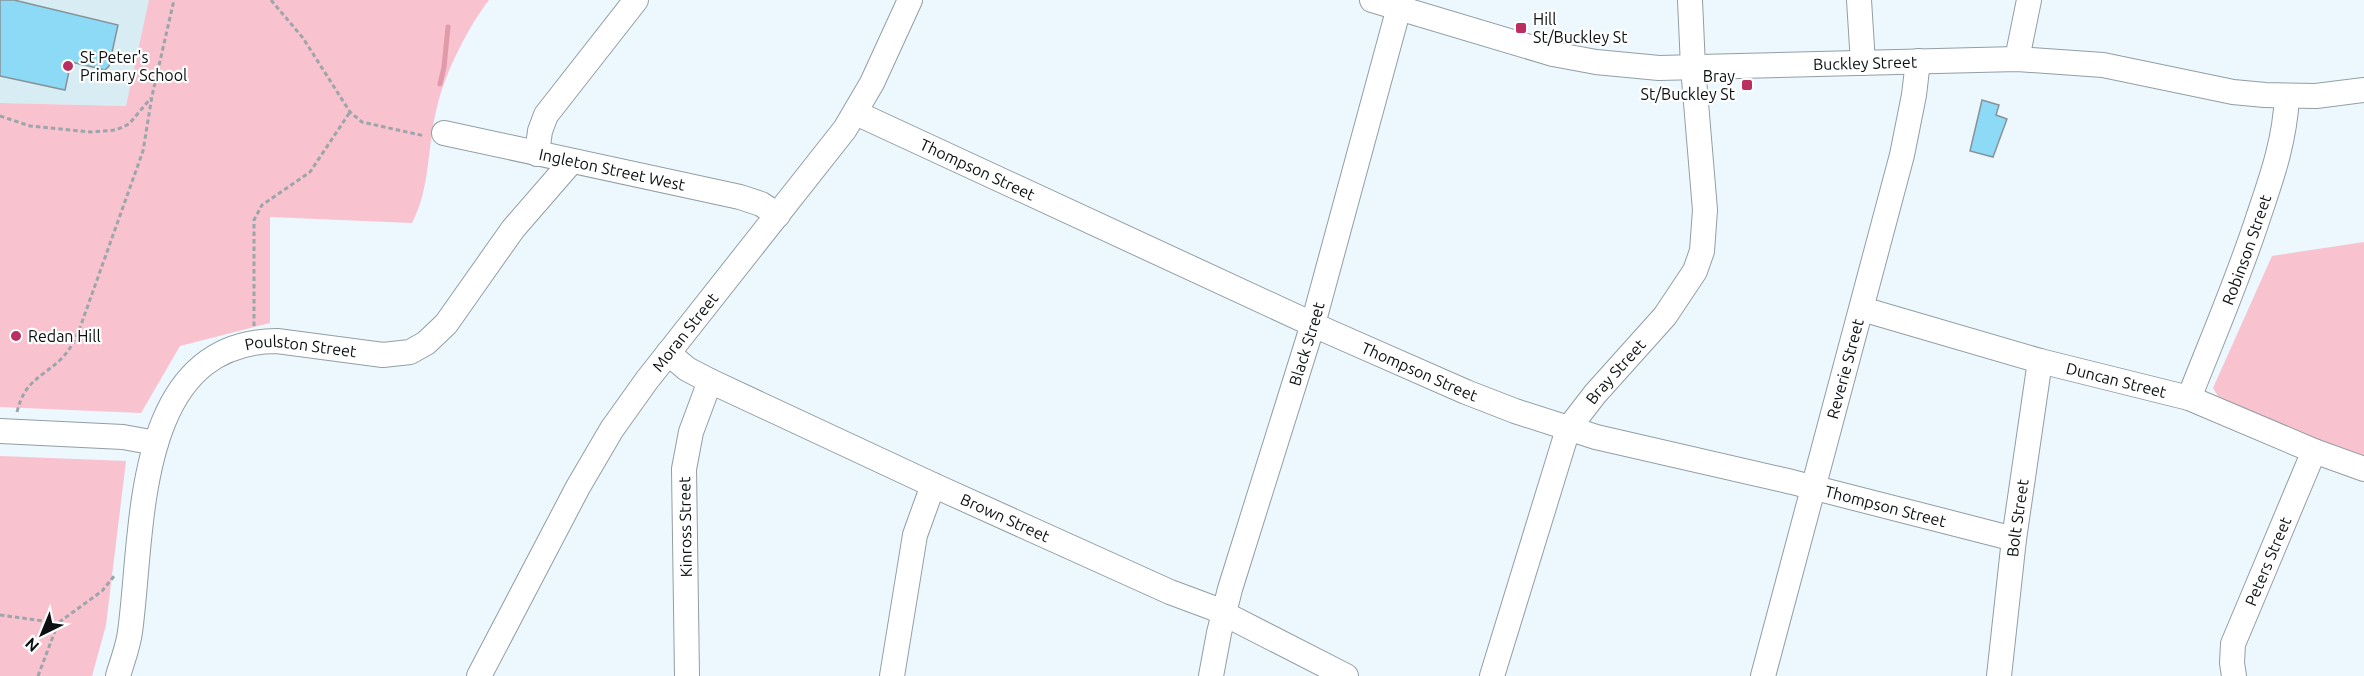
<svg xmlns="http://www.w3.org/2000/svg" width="2364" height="676" viewBox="0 0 2364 676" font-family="Ubuntu,sans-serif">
  <rect width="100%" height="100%" fill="#ecf8fe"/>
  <path fill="#d8ecf4" d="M 0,0 L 150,0 L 127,106 L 0,103 Z"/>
  <path fill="#f8c2ce" d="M 149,0 L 489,0 C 468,27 445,73 437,107 C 427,145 431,187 412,223 L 270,217 L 270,323 L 180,346 L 141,413 L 0,407 L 0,103 L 126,106 Z
    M 2364,242 L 2364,458 L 2230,404 L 2218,396 L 2213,388 L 2272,256 Z
    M 0,456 L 126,461 L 106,625 L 92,676 L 0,676 Z"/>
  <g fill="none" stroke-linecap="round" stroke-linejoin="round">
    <path stroke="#e09aaa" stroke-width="5" d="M 440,84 L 444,67 L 448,27"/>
  </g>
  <path fill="#8ddaf7" stroke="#879397" stroke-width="1.5" d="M 0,0 L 14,0 L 118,25 L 109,66 L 105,70 L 71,62 L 65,90 L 0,76 Z
    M 1982,100 L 1999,105 L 1996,115 L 2007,119 L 1993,157 L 1970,151 Z"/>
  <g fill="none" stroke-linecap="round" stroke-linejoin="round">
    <defs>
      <g id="minor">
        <path id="s1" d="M 1372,0 L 1553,54 L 1596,62 L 1659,68 L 2017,59 L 2103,65 L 2233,92 L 2265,95 L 2316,96 L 2364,90"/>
        <path d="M 1859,0 L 1863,63"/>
        <path d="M 2017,59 L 2029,0"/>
        <path id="s2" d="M 856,113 L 1325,330 L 1466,392 L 1515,411 L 1596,437 L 1792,482 L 2014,539"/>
        <path id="s3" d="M 444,133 L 740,197 L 761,204 L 778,215"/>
        <path d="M 537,154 L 540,131 L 546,115 L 636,0"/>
        <path id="s4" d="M 1862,309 L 2040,361 L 2189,398 L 2314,451 L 2364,469"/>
        <path id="s5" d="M 668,353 L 687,369 L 710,381 L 933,485 L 1170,592 L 1213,608 L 1346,676"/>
        <path id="s6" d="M 2189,398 C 2213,337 2239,277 2259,215 C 2273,174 2285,139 2287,96"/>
        <path d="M 0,431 L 123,437 L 156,443"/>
        <path id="s7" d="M 118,676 C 122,662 128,647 130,632 C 144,531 132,342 277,341 L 383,355 L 410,352 L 426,343 L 446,324 L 513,229 L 572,161"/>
        <path id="s8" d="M 479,676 L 578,487 L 612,429 L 647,380 L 845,129 L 872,83 L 910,0"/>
        <path d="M 687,676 L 684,469 L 691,432 L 710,381"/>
        <path d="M 892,676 L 915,535 L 933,485"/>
        <path id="s9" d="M 1211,676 L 1219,633 L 1230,589 L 1313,324 L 1401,0"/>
        <path id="s10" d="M 1492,676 L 1568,429 L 1595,394 L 1665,316 L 1695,271 L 1702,251 L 1705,210 L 1693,67 L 1690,0"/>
        <path id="s11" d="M 1763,676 L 1902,155 L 1914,95 L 1918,61"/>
        <path id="s12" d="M 1999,676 L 2014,539 L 2040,361"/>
        <path id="s13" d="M 2234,676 L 2232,663 L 2233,644 L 2314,451"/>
      </g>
    </defs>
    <use href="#minor" stroke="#939ea3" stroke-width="26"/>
    <path stroke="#9ca5aa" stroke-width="3" stroke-dasharray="4.5 3" stroke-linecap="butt" d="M 271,0 L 303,38 L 350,112 L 362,122 L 425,136
      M 0,116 L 30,126 L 91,132 L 116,130 L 129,124 L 151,98
      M 254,326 L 254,220 L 262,205 L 310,172 L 350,112
      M 17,412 C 25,380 40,379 61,359 C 72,348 77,336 82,322 L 143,151 L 152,96 L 174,0
      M 0,615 L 58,623 L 102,591 L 115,575
      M 38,676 L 58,623"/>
    <use href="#minor" stroke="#fff" stroke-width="24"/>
  </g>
  <g fill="#bb2e61" stroke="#fff" stroke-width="2">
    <rect x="1515" y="22" width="12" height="12" rx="3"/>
    <circle cx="68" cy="66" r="6"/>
    <rect x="1741" y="79" width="12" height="12" rx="3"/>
    <circle cx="16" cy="336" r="6"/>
  </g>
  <g text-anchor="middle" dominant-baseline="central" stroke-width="4.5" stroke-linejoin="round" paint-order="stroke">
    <g font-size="16" fill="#0c1011" stroke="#fff" text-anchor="start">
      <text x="1533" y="19">Hill<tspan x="1533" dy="18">St/Buckley St</tspan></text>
      <text x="80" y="57">St Peter's<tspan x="80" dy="18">Primary School</tspan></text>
      <text x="1735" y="76" text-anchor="end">Bray<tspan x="1735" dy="18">St/Buckley St</tspan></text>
      <text x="28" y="336">Redan Hill</text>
    </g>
    <g font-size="16" fill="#0c1011" stroke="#fff">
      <text stroke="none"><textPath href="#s1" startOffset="502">Buckley Street</textPath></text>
      <text stroke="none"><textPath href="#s2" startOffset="134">Thompson Street</textPath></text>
      <text stroke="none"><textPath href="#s3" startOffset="172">Ingleton Street West</textPath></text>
      <text stroke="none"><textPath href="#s6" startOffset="159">Robinson Street</textPath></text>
      <text stroke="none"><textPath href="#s8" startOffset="402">Moran Street</textPath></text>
      <text stroke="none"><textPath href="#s9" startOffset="346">Black Street</textPath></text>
      <text stroke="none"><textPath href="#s7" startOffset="432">Poulston Street</textPath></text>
      <text stroke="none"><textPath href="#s11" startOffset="318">Reverie Street</textPath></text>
      <text stroke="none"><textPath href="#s2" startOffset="620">Thompson Street</textPath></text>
      <text stroke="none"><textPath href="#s10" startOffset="333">Bray Street</textPath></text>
      <text stroke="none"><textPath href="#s4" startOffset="264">Duncan Street</textPath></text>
      <text stroke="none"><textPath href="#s2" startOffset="1106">Thompson Street</textPath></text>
      <text stroke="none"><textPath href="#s5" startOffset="376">Brown Street</textPath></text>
      <text stroke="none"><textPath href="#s12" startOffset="159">Bolt Street</textPath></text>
      <text transform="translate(685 527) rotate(-91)">Kinross Street</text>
      <text stroke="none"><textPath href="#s13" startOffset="122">Peters Street</textPath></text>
    </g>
  </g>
  <g transform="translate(42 634) rotate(223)" stroke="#ffffff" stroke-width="4.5" paint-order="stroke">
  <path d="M0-4.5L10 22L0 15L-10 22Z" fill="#0c1011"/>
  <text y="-9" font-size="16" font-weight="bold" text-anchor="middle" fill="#0c1011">N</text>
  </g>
</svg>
